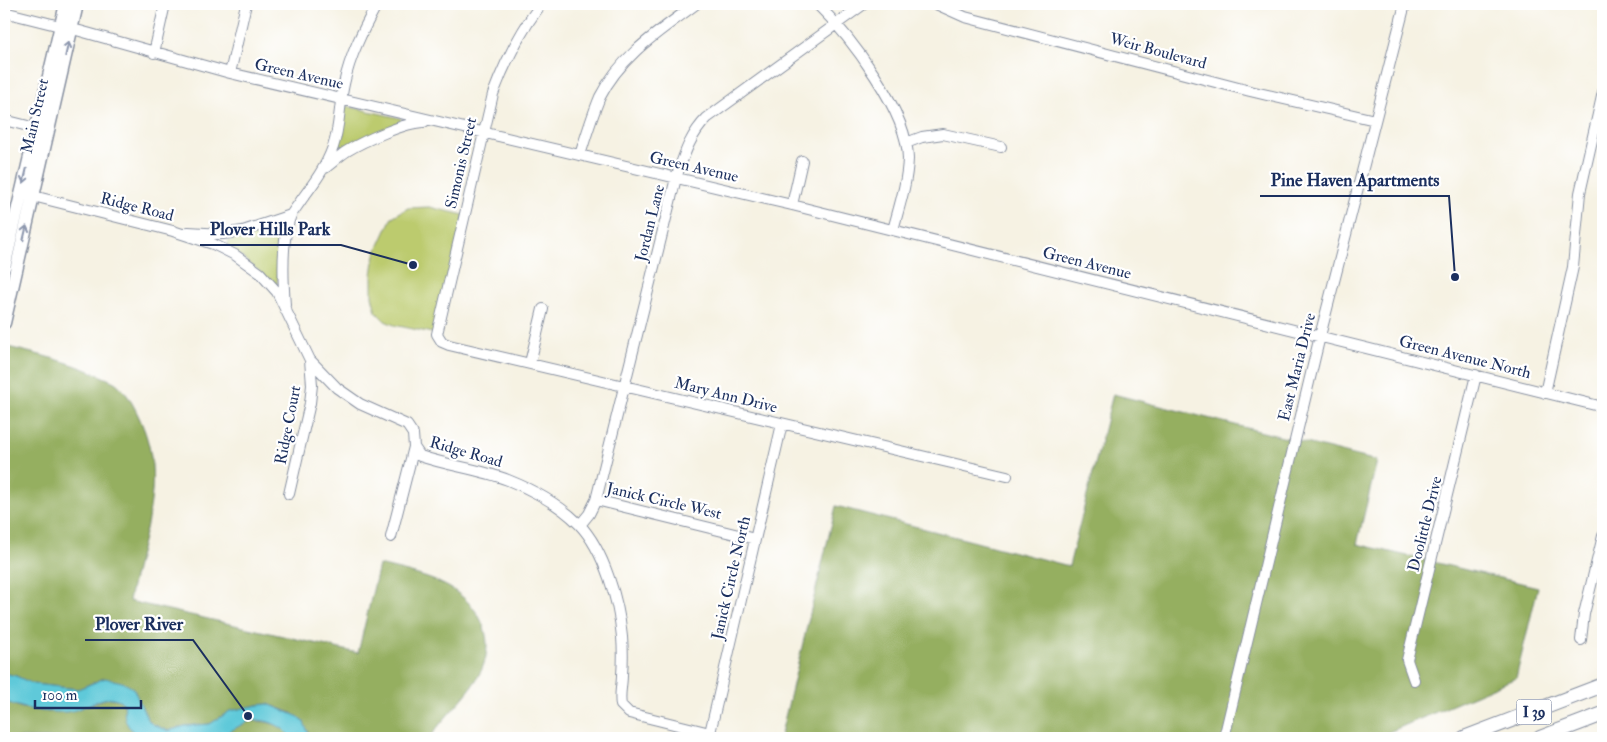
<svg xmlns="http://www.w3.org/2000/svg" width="1607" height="742" viewBox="0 0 1607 742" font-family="'IM FELL Double Pica',serif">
  <rect width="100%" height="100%" fill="#fff"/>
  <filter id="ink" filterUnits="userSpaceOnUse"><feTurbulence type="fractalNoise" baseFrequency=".02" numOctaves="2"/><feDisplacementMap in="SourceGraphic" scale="10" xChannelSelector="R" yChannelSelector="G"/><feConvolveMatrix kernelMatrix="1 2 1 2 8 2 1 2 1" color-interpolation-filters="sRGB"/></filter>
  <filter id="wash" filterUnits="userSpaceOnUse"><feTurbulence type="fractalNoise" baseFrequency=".0096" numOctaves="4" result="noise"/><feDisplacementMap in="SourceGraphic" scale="20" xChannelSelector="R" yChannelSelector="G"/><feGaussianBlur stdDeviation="1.12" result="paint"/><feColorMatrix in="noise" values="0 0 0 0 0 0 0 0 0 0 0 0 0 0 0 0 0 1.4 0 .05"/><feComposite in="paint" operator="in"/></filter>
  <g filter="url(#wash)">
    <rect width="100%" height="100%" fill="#f6f2e3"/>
    <path fill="#bccb6e" stroke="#6c7d66" d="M 346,106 L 400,118 L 402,121 L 401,123 L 336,154 L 335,152 Z
      M 429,207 L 464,215 L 437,334 L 394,325 L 385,321 L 376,312 L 372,296 L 372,275 L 375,254 L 392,217 L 408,208 Z
      M 284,222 L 277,284 L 276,285 L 228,246 L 228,242 L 229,241 Z"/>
    <path fill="#95af61" stroke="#586f60" d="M 4,346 C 36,354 69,361 99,375 C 104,378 112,380 116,383 C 126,391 133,404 138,415 C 170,481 141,536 129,601 L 358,653 L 379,565 C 399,570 419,574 438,582 C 474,597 499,633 481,671 C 469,697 444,715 430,738 L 310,738 L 310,734 L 292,713 L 268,704 L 258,705 L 230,711 L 210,724 L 185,726 L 168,731 L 152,724 L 148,720 L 134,690 L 104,678 L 78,689 L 33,684 L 16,676 L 4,673 Z
      M 1113,394 L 1377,461 L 1357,544 L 1538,587 L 1516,678 L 1375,738 L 780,738 L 836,506 L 1069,566 Z
      M 107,698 L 117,699 L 122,702 L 139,737 L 141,738 L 4,738 L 4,701 L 22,708 L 48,712 L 87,706 Z
      M 250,721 C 264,721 285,723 290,738 L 213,738 C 218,730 240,727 250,721 Z"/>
    <path fill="#5ec9d9" stroke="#3c7c9c" d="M 4,673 L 16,676 L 33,684 L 78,689 L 105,678 L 122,682 L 133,688 L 148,720 L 152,724 L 168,731 L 185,726 L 210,724 L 230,711 L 258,705 L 268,704 L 299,717 L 304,722 L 310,738 L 290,738 C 286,726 262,717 250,721 C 241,724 233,730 225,734 L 219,732 L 214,735 L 213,738 L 141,738 C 129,730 122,720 125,705 C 110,686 83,712 66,712 C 45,713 23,709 4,701 Z"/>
  </g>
  <g filter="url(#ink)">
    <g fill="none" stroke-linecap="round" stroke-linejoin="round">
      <defs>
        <path id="minor" d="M 541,4 C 520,32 505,62 493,94 L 437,334 L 442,342 L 449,345 L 1007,476
          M 817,4 C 850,36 908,112 908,159 C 907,184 899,207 893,230
          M 936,4 L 965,17 L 1250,91 L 1375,120
          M 4,12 L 80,31 L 230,73 L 792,205 L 1603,407
          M 154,53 L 165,4
          M 230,73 L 246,4
          M 4,120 L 36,128
          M 906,143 L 922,137 L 943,134 L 1001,147
          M 580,155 C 586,136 592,116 600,97 C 621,55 660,31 696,4
          M 325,168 C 332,163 339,156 347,151 C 363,141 406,122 424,122
          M 33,196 L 173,231 L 213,244 L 235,255 L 260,273 L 277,292 L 310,360 L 337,388 L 360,404 L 407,425 L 413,434 L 414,447 L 420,456 C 449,466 480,469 508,480 C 533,490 560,505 579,524 C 604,550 619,602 622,637 C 623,649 623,662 622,675 C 622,685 619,695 621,705 L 629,713 L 710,733
          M 792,205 L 802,161
          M 188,232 L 223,234 L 243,231 L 291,215
          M 285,305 C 283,280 281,239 291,215 C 294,210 299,204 302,199 C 314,183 326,167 333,147 C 340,127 339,105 344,84 C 350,55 363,30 377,4
          M 530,363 L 543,309
          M 1545,393 L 1573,267 L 1580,193 L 1603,92
          M 289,494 L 310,403 L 312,385 L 310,360
          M 596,500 L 755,539
          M 580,525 L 589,514 L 596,500 L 676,178 C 684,155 690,135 707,118 L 864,4
          M 391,537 L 414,447
          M 1581,640 L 1584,614 L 1603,536
          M 1414,680 L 1407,660 L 1476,375
          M 709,737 L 782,424
          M 1224,738 L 1320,336 L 1405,4"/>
        <path id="major" d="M 4,267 L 66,4
          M 4,323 L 77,4"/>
        <path id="highway" d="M 1464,738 L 1603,685
          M 1540,738 L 1603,714"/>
      </defs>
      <use href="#minor" stroke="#8890a0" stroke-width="12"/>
      <use href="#major" stroke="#8890a0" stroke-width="15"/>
      <use href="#highway" stroke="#8890a0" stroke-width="16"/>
      <use href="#minor" stroke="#fff" stroke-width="10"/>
      <use href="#major" stroke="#fff" stroke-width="12"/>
      <use href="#highway" stroke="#fff" stroke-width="14"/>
    </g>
    <defs><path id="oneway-shaft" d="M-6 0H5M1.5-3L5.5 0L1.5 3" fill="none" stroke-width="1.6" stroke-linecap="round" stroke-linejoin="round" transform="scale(1.25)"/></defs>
    <g stroke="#8d97ae">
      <use href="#oneway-shaft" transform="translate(67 49) rotate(-77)"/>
      <use href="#oneway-shaft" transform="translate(25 176) rotate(103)"/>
      <use href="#oneway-shaft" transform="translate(25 233) rotate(-77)"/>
    </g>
  </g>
  <g text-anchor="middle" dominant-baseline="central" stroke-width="4.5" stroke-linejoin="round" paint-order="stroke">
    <rect fill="#fff" stroke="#5f6d8e" stroke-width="1" x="1516.5" y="699.5" width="35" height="25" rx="4"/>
    <g font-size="15" font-weight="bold" fill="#1b2f5e">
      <text x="1534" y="712">I 39</text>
    </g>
    <g font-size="16" fill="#1b2f5e" stroke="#fff">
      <text transform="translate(1158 51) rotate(15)">Weir Boulevard</text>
      <text transform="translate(299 74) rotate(13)">Green Avenue</text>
      <text transform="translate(35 116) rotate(-77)">Main Street</text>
      <text transform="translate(461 163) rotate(-77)">Simonis Street</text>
      <text transform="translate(694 167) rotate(13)">Green Avenue</text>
      <text transform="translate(137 207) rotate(14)">Ridge Road</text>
      <text transform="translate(650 223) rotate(-76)">Jordan Lane</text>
      <text transform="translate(1087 263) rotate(14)">Green Avenue</text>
      <text transform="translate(1465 357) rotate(14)">Green Avenue North</text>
      <text transform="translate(1297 367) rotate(-76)">East Maria Drive</text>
      <text transform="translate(726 395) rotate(14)">Mary Ann Drive</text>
      <text transform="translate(288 425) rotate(-79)">Ridge Court</text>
      <text transform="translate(466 452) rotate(16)">Ridge Road</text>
      <text transform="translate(664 501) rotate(13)">Janick Circle West</text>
      <text transform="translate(1425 524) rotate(-76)">Doolittle Drive</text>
      <text transform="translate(731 578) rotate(-77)">Janick Circle North</text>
    </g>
  </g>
  <path fill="none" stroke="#1b2f5e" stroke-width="2" d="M1455 277L1449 196H1260M413 265L341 245H200M248 716L193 640H85"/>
  <g fill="#1b2f5e" stroke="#fff" stroke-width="2">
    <circle cx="1455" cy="277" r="5"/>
    <circle cx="413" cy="265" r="5"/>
    <circle cx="248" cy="716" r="5"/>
  </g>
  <g font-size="18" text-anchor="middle" font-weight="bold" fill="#1b2f5e" stroke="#fff" stroke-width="4.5" stroke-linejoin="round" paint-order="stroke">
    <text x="1355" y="186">Pine Haven Apartments</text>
    <text x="270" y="235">Plover Hills Park</text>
    <text x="139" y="630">Plover River</text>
  </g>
  <rect width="1607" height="742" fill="none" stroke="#fff" stroke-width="20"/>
  <path d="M35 700v8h106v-8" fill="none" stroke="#1b2f5e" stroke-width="2.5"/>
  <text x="42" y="700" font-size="15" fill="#1b2f5e" stroke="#ffffff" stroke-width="4" paint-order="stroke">100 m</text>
</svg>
